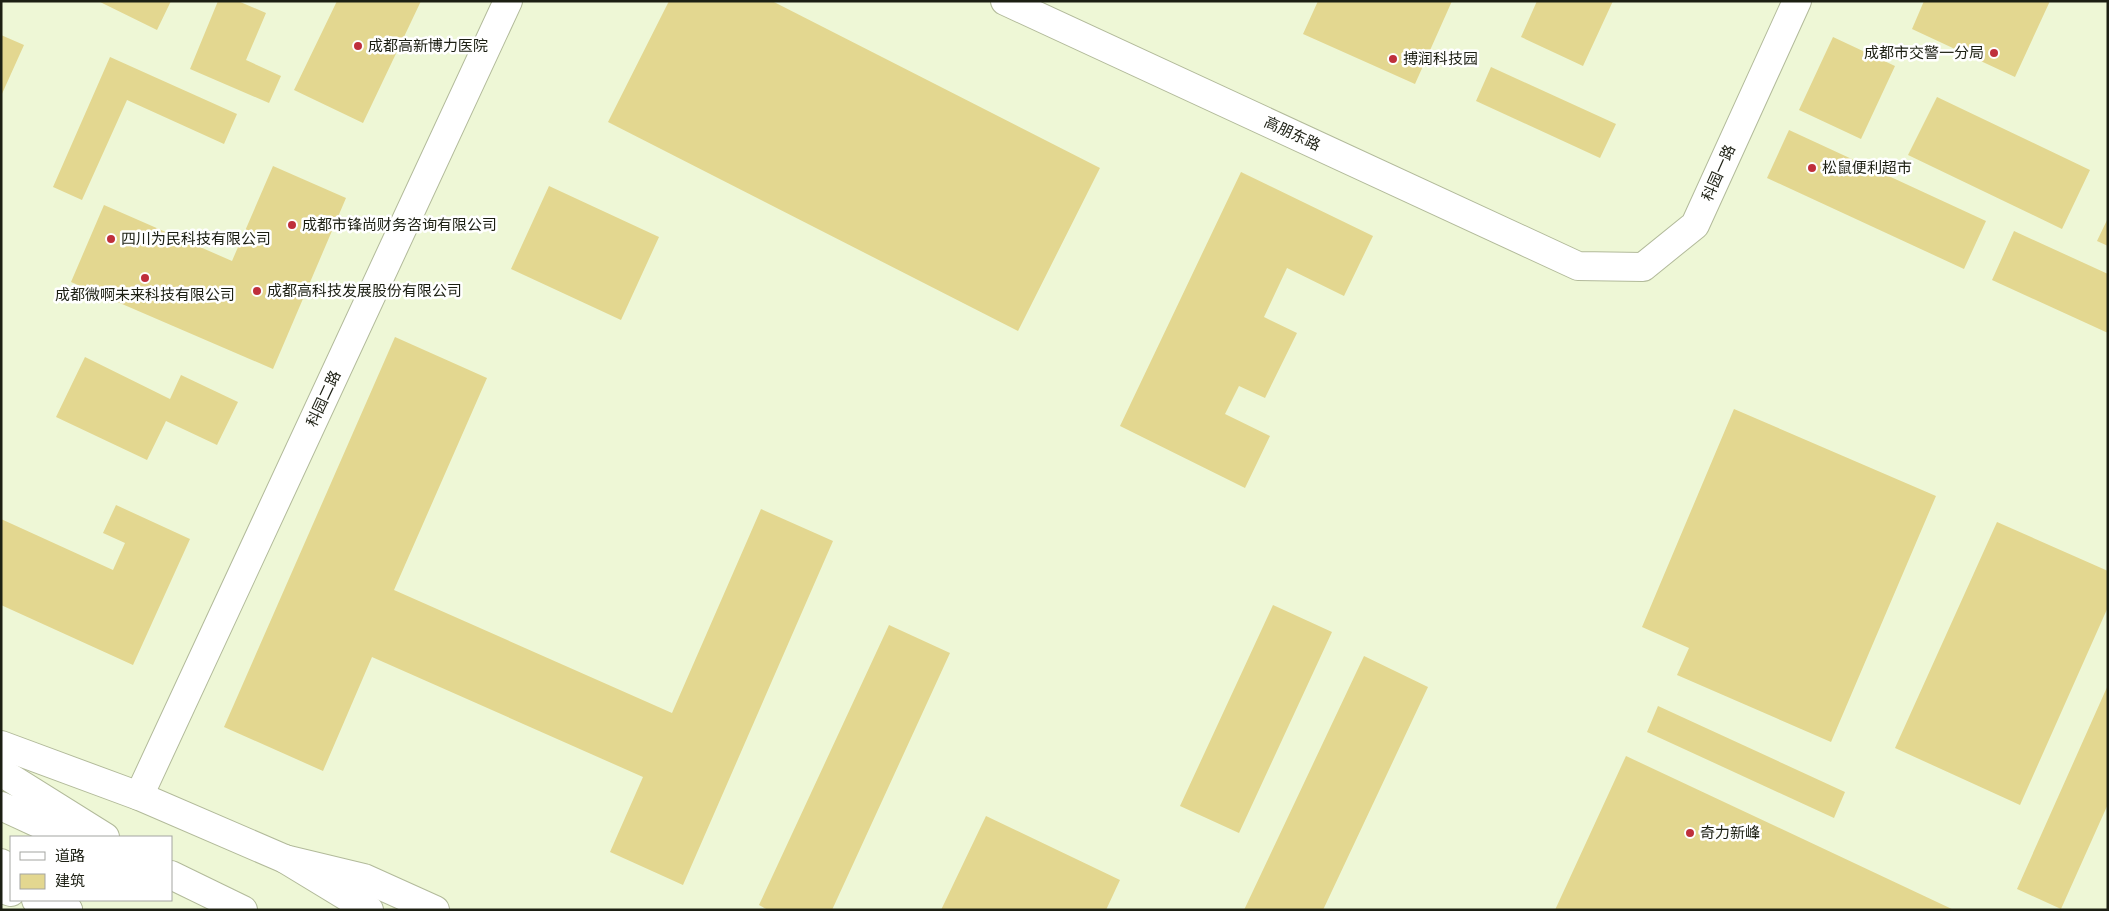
<svg xmlns="http://www.w3.org/2000/svg" width="2109" height="911" viewBox="0 0 2109 911" font-family="'Alegreya Sans','Noto Sans SC',sans-serif">
  <rect width="100%" height="100%" fill="#eef7d6"/>
  <path fill="#e3d790" d="M 98,1 L 171,1 L 157,30 Z
    M 218,1 L 238,1 L 266,13 L 246,60 L 281,76 L 269,103 L 190,69 Z
    M 337,1 L 421,1 L 363,123 L 294,90 Z
    M 669,1 L 772,1 L 1100,168 L 1018,331 L 608,122 Z
    M 1318,1 L 1452,1 L 1415,84 L 1303,34 Z
    M 1537,1 L 1613,1 L 1583,66 L 1521,37 Z
    M 1924,1 L 2050,1 L 2015,77 L 1912,29 Z
    M 1,35 L 24,45 L 1,96 Z
    M 1833,37 L 1895,66 L 1861,139 L 1799,110 Z
    M 110,57 L 237,114 L 224,144 L 127,100 L 82,200 L 53,187 Z
    M 1491,67 L 1616,124 L 1600,158 L 1476,101 Z
    M 1937,97 L 2090,170 L 2062,229 L 1908,155 Z
    M 1789,130 L 1986,221 L 1964,269 L 1767,178 Z
    M 273,166 L 346,198 L 273,369 L 71,282 L 104,205 L 232,261 Z
    M 1241,172 L 1373,236 L 1344,296 L 1287,268 L 1264,317 L 1297,333 L 1265,398 L 1239,386 L 1225,414 L 1270,436 L 1245,488 L 1120,426 Z
    M 549,186 L 659,237 L 621,320 L 511,269 Z
    M 2108,218 L 2108,246 L 2097,241 Z
    M 2014,231 L 2108,274 L 2108,333 L 1992,280 Z
    M 395,337 L 487,378 L 394,590 L 672,713 L 761,509 L 833,541 L 683,885 L 610,852 L 643,777 L 372,657 L 323,771 L 224,727 Z
    M 85,357 L 170,399 L 181,375 L 238,402 L 217,445 L 166,421 L 147,460 L 56,417 Z
    M 1734,409 L 1936,496 L 1831,742 L 1677,675 L 1689,648 L 1642,627 Z
    M 116,505 L 190,539 L 133,665 L 1,605 L 1,519 L 113,570 L 125,543 L 103,533 Z
    M 1997,522 L 2108,571 L 2108,607 L 2020,805 L 1895,748 Z
    M 1273,605 L 1332,632 L 1239,833 L 1180,806 Z
    M 889,625 L 950,653 L 832,910 L 768,910 L 759,905 Z
    M 1364,656 L 1428,687 L 1323,910 L 1244,910 Z
    M 2108,685 L 2108,804 L 2061,909 L 2017,889 Z
    M 1658,706 L 1845,792 L 1834,818 L 1647,732 Z
    M 1626,756 L 1954,910 L 1555,910 Z
    M 986,816 L 1120,880 L 1106,910 L 941,910 Z"/>
  <g fill="none" stroke-linecap="round" stroke-linejoin="round">
    <defs>
      <path id="street" d="M 139,796 L 508,1"/>
      <path id="secondary" d="M 1005,1 L 1578,266 L 1643,267 L 1695,225 L 1797,1
        M 1,745 L 139,796 L 285,859 L 364,878 L 435,910
        M 1,889 L 11,892
        M 36,900 L 68,910"/>
      <path id="primary" d="M 1,772 L 105,837
        M 1,806 L 38,823 L 76,837
        M 1,863 L 11,870
        M 171,875 L 243,910
        M 54,900 L 68,910"/>
      <path id="highway" d="M 285,859 L 369,910"/>
    </defs>
    <use href="#street" stroke="#b2ba9a" stroke-width="30"/>
    <use href="#secondary" stroke="#b2ba9a" stroke-width="30"/>
    <use href="#primary" stroke="#b2ba9a" stroke-width="30"/>
    <use href="#highway" stroke="#b2ba9a" stroke-width="30"/>
    <use href="#street" stroke="#fff" stroke-width="28"/>
    <use href="#secondary" stroke="#fff" stroke-width="28"/>
    <use href="#primary" stroke="#fff" stroke-width="28"/>
    <use href="#highway" stroke="#fff" stroke-width="28"/>
  </g>
  <g fill="#bf2f3b" stroke="#fff" stroke-width="2">
    <circle cx="358" cy="46" r="5"/>
    <circle cx="1994" cy="53" r="5"/>
    <circle cx="1393" cy="59" r="5"/>
    <circle cx="1812" cy="168" r="5"/>
    <circle cx="292" cy="225" r="5"/>
    <circle cx="111" cy="239" r="5"/>
    <circle cx="145" cy="278" r="5"/>
    <circle cx="257" cy="291" r="5"/>
    <circle cx="1690" cy="833" r="5"/>
  </g>
  <g text-anchor="middle" dominant-baseline="central" stroke-width="5" stroke-linejoin="round" paint-order="stroke">
    <g font-size="15" fill="#1c1f13" stroke="#fff" text-anchor="start">
      <text x="368" y="46">成都高新博力医院</text>
      <text x="1984" y="53" text-anchor="end">成都市交警一分局</text>
      <text x="1403" y="59">搏润科技园</text>
      <text x="1822" y="168">松鼠便利超市</text>
      <text x="302" y="225">成都市锋尚财务咨询有限公司</text>
      <text x="121" y="239">四川为民科技有限公司</text>
      <text x="267" y="291">成都高科技发展股份有限公司</text>
      <text x="145" y="295" text-anchor="middle">成都微啊未来科技有限公司</text>
      <text x="1700" y="833">奇力新峰</text>
    </g>
    <g font-size="15" fill="#1c1f13" stroke="#fff">
      <text transform="translate(1292 134) rotate(25)">高朋东路</text>
      <text transform="translate(1719 173) rotate(-66)">科园一路</text>
      <text transform="translate(324 399) rotate(-65)">科园二路</text>
    </g>
  </g>
  <rect width="2109" height="911" fill="none" stroke="#1c1f13" stroke-width="5"/>
  <rect x="10" y="836" width="162" height="65" fill="#ffffff" stroke="#a4a5a1"/>
  <rect x="20" y="852" width="25" height="8" fill="#ffffff" stroke="#a4a5a1"/>
  <text x="55" y="861" font-size="15" fill="#1c1f13">道路</text>
  <rect x="20" y="874" width="25" height="15" fill="#e3d790" stroke="#a4a5a1"/>
  <text x="55" y="886" font-size="15" fill="#1c1f13">建筑</text>
</svg>
